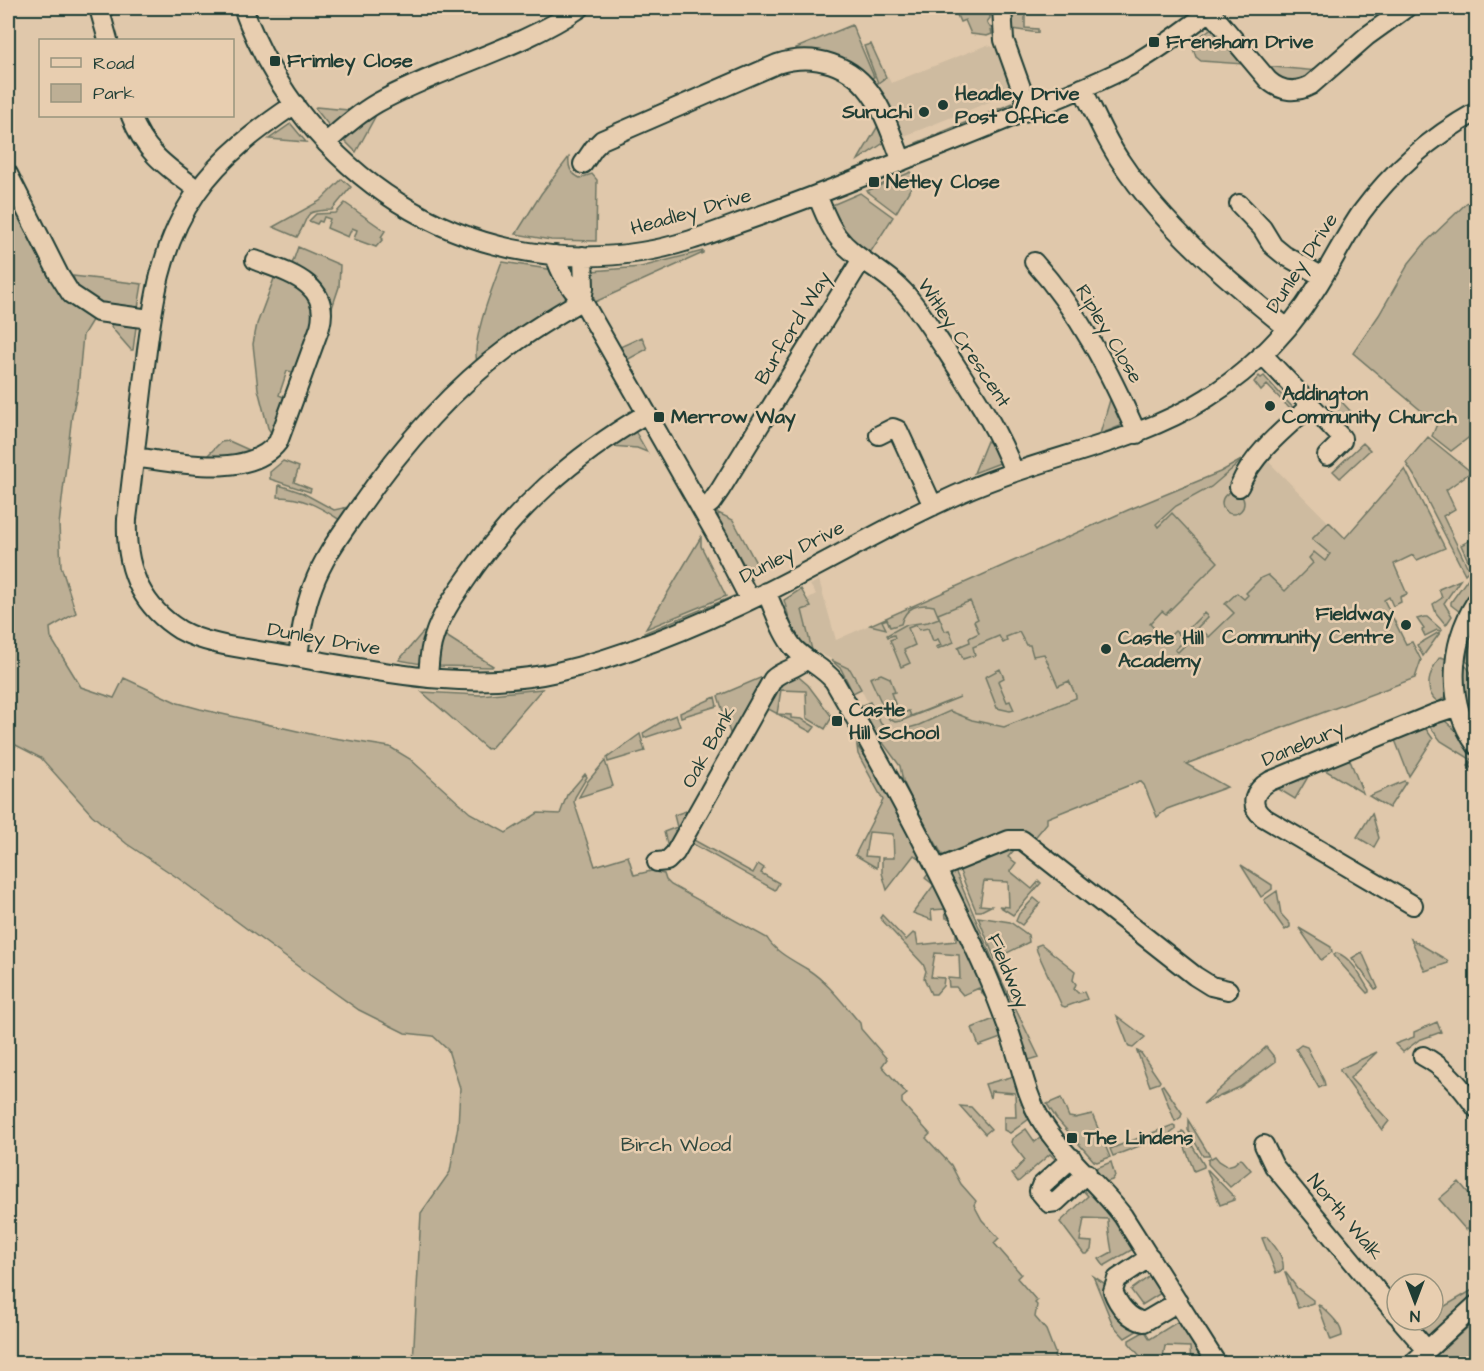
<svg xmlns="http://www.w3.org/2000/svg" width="1484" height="1371" viewBox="0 0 1484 1371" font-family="'Architects Daughter',sans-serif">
  <rect width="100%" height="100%" fill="#e0c8ab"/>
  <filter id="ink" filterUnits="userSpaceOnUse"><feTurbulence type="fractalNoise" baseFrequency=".0167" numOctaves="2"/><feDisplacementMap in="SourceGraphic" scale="12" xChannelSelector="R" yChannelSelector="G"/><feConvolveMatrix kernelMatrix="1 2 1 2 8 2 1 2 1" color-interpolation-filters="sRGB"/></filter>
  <g filter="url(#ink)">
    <path fill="#cebba0" d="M 987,45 L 999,49 L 1013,91 L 1009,94 L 902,137 L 874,88 L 878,83 L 888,77 L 891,83 Z
      M 1255,450 L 1264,457 L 1345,539 L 1380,602 L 1415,678 L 1142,780 L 884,735 L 851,669 L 809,648 L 795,592 L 801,589 L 807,599 L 816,594 L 810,585 L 819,580 L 836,640 L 1128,510 L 1228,468 L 1239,462 Z"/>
    <path fill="#bdaf95" stroke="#6e7664" stroke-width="1.5" d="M 953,8 L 990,8 L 990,18 L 987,22 L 991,29 L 992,34 L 987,36 L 971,34 L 965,20 L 960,22 L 957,15 L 953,14 Z
      M 1012,8 L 1025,9 L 1025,28 L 1038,29 L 1038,33 L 1012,29 Z
      M 852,25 L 874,77 L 870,79 C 853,60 824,46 798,51 L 796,48 Z
      M 1213,27 L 1243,64 L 1201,61 L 1196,57 L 1191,43 Z
      M 871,44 L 886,77 L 878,83 L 864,46 Z
      M 1262,66 L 1319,71 L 1311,78 L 1287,84 Z
      M 1013,103 L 1015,108 L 917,148 L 916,143 Z
      M 316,107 L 348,110 L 348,111 L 330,127 L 315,108 Z
      M 375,113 L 376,115 L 356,152 L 342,138 Z
      M 291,124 L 306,142 L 269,139 L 289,125 Z
      M 878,126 L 885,142 L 858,160 L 859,158 Z
      M 569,157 C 568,167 570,173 580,178 L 592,174 L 597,180 L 596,241 L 551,240 L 516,234 L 541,194 Z
      M 911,172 L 916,179 L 896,213 L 867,191 Z
      M 342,179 L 351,187 L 332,210 C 299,211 312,215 297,237 L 273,227 L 320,201 Z
      M 8,184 L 94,317 L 83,335 L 78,388 L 72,415 L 59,525 L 61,566 L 76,613 L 50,628 L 51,638 L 81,687 L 114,698 L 124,678 L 178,703 L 200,709 L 315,735 L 390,747 L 410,759 L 470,813 L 506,833 L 538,813 L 560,814 L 567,795 L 585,774 L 587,777 L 575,797 L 574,802 L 595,866 L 628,856 L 634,875 L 651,871 L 664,874 L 666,880 L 671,885 L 767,938 C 775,952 794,961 807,969 C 829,983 844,1005 860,1023 L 861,1029 L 887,1059 L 882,1066 L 907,1094 L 902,1098 L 902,1103 L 930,1134 L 926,1138 L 951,1165 L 961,1184 L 976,1201 L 974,1205 L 982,1220 L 999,1238 L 994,1243 L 1021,1274 L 1017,1278 L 1037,1301 L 1035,1303 L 1037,1305 L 1035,1317 L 1046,1330 L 1055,1353 L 1054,1357 L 1060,1363 L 413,1363 L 421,1213 L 450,1172 L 458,1126 L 460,1088 L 448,1050 L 433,1036 L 405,1033 L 359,1010 L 307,973 L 178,878 L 127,844 L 92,815 L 41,758 L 8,741 Z
      M 860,193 L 893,217 L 870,253 C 848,240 841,229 830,206 Z
      M 1476,194 L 1476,432 L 1451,451 L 1432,436 L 1437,424 L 1353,353 L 1379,315 L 1409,263 L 1426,242 Z
      M 345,203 L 385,231 L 381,237 L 383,239 L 376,247 L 354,239 L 357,230 L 352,228 L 348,237 L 327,228 L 330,219 L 324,217 L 322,222 L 319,221 L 317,224 L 309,221 L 316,214 L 336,213 Z
      M 298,247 L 340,265 L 339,287 L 330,314 L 291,267 Z
      M 703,251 L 703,253 L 595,302 L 591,286 L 592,271 L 641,267 Z
      M 503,262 L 554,270 L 568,299 L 477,362 C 471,341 493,286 501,264 Z
      M 73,276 L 142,284 L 138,308 C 113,313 80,302 73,276 Z
      M 275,276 L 301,285 L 316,313 L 295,372 L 287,371 L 279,395 L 286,398 L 273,436 L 268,428 L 258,389 L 253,344 L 257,324 Z
      M 112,324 L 136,327 L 133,350 L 131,350 L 111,327 Z
      M 642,337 L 647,349 L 627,360 L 620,347 Z
      M 1259,376 L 1261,378 L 1264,376 L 1295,410 L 1292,411 L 1267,385 L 1261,391 L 1254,382 Z
      M 1110,400 L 1114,401 L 1123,425 L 1100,434 Z
      M 1340,400 L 1355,416 L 1340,431 L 1325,415 Z
      M 635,431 L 647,452 L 637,448 L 610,446 Z
      M 1428,437 L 1471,472 L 1446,490 L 1455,509 L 1443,516 L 1469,570 L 1465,574 L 1415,477 L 1406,463 Z
      M 229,441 L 249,450 L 224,458 L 205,458 L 221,442 Z
      M 987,441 L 992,443 L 1000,463 L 974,473 Z
      M 1363,443 L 1370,450 L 1340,478 L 1333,471 Z
      M 1245,458 L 1211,487 L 1176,506 L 1156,524 L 1158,527 L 1172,513 L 1218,562 L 1166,614 L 1162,611 L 1150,624 L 1166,640 L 1175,631 L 1181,636 L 1204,613 L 1208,617 L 1175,650 L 1178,652 L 1197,633 L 1201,636 L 1205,633 L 1209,637 L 1234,613 L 1225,604 L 1237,593 L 1244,599 L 1248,595 L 1246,593 L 1261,578 L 1268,575 L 1285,591 L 1313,563 L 1309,558 L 1314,552 L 1325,561 L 1330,554 L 1312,539 L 1329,522 L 1345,538 L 1405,469 L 1445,548 L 1417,560 L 1413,555 L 1394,564 L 1407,594 L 1400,597 L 1401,602 L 1393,606 L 1389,597 L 1384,600 L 1406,644 L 1412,642 L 1421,660 L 1415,678 L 1186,764 L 1227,787 L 1167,809 L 1157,817 L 1144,785 L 1140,781 L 1047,818 L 1047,823 L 1032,841 L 943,856 L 913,802 L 903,781 L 900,766 L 873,729 L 860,706 L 870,702 L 881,724 L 895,732 L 919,725 L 950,711 L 972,720 L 1004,727 L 1076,698 L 1076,696 L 1069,681 L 1058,686 L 1044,654 L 1033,656 L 1030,645 L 1026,645 L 1019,632 L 1006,637 L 1007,641 L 1003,643 L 999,636 L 973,647 L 975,655 L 963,659 L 958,647 L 970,642 L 969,638 L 979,633 L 974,621 L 978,619 L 970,601 L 938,614 L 945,631 L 949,630 L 954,642 L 937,649 L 936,647 L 941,645 L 938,639 L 933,641 L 928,628 L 919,630 L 916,625 L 908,628 L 915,645 L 904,650 L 910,663 L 901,667 L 890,640 L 895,638 L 894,635 L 888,637 L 887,635 L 905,625 L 928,622 L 939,618 L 934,606 C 919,603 905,607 901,624 L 890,627 L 887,619 L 882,621 L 886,629 L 870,625 L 1128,510 L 1220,472 Z
      M 283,461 L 299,467 L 294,482 L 311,489 L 310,492 L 270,479 L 270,472 Z
      M 279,485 L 303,493 L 334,510 L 348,507 L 340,520 C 320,507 303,497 278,497 Z
      M1222 503a11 11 0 1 1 22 0a11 11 0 1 1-22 0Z
      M 718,513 L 733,520 L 757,565 L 747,570 L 718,518 Z
      M 701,537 L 701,546 L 726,596 L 646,629 Z
      M 1476,537 L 1476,559 L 1471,567 L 1461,545 Z
      M 1476,567 L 1476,590 L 1460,612 L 1451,605 L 1451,602 Z
      M 1460,580 L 1444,603 L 1452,616 L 1446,625 L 1436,613 L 1433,604 L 1442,598 L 1439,589 Z
      M 801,589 L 811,607 L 802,610 L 812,650 C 794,640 789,619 784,600 Z
      M 736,595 L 734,600 L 645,636 L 644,633 Z
      M 1424,617 L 1427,617 L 1442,630 L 1423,656 L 1417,645 L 1441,631 L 1437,630 L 1425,636 L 1422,630 L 1424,629 L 1417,619 Z
      M 1476,624 L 1476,667 L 1475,668 L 1466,661 Z
      M 423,632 L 426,634 L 421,664 L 399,660 Z
      M 443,634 L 493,666 L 492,667 L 437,666 Z
      M 1440,657 L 1448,659 L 1448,695 L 1438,702 C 1422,691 1430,670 1440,657 Z
      M 831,660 L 850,669 L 861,689 L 853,693 L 841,669 Z
      M 1462,662 C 1476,675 1476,685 1476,703 L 1470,704 L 1466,701 L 1464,696 Z
      M 1000,669 L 1004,678 L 998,681 L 1007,702 L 1010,701 L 1014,710 L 1010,711 L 997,708 L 985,677 Z
      M 794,673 L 808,685 L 832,717 L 825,729 L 807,718 L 806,691 L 781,690 L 777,714 L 791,715 L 791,718 L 802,719 L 815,727 L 811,732 L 763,706 L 775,686 Z
      M 881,674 L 890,678 L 895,692 L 891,693 L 899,714 L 909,711 L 911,716 L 960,697 L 901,721 L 895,722 L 889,719 L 870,678 Z
      M 767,675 L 731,736 L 718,696 Z
      M 542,689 L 491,748 L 487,749 L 422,692 L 480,695 Z
      M 715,697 L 717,706 L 681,717 L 680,713 Z
      M 676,715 L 680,726 L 644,738 L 643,733 L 666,719 Z
      M 1444,720 L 1461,735 L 1476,757 L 1476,771 L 1468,766 L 1472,760 L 1441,741 L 1427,723 Z
      M 1423,728 L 1426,729 L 1433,739 L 1409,776 L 1395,740 Z
      M 640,734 L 645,751 L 608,762 L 607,758 Z
      M 857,746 C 886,781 905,824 926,864 L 914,855 L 887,890 L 882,873 L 882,858 L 894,858 L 893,834 L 869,832 L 865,856 L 878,857 L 877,868 L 855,855 L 883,800 L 858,754 Z
      M 1349,758 L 1363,793 L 1325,770 Z
      M 605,761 L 613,786 L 579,797 L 588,781 Z
      M 1309,775 L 1295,799 L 1277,788 L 1277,787 Z
      M 1404,781 L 1406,782 L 1389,808 L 1369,796 Z
      M 689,810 L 668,848 L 664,832 L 677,827 L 674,815 Z
      M 1372,813 L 1379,838 L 1374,847 L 1357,837 Z
      M 692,839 L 753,873 L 758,864 L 764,868 L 761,873 L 779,883 L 775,890 L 691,843 Z
      M 1014,847 L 1015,849 L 1008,857 L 1016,863 L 1010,871 L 1032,889 L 1039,881 L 1041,883 L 1013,915 L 999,906 L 1009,907 L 1008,882 L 984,881 L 980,905 L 991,906 L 981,911 L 976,911 L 959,869 Z
      M 1241,865 L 1272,885 L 1272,889 L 1261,897 Z
      M 954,868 L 1001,979 L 1039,1057 L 1029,1060 L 1036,1086 L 950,877 L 949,873 Z
      M 929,873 L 952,918 L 946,918 L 945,909 L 931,910 L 932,920 L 913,913 L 934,885 L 925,878 Z
      M 1277,891 L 1281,914 L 1290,924 L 1290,927 L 1285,930 L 1264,900 Z
      M 1034,898 L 1040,903 L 1022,925 L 1016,921 L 1019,914 Z
      M 882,915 L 906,940 L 913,933 L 916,934 L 918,945 L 956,941 L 956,929 L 987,996 L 984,996 L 979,988 L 963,995 L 956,987 L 949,987 L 948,978 L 960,979 L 959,955 L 935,953 L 931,977 L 944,978 L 943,986 L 936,994 L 931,994 L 924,978 L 926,971 L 923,964 L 880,918 Z
      M 978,917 L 1010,922 L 1028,935 L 1029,942 L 995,959 Z
      M 1299,928 L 1331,947 L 1332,952 L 1321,960 Z
      M 1411,939 L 1447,960 L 1448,963 L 1425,971 Z
      M 1041,944 L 1075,971 L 1073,980 L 1076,984 L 1074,989 L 1078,993 L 1084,992 L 1087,999 L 1065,1007 L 1062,1006 L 1037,951 L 1036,946 Z
      M 1362,952 L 1378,988 L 1375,989 L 1352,958 Z
      M 1337,953 C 1352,958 1361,977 1369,990 L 1369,992 L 1367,993 L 1336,958 L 1334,955 Z
      M 991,1007 L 1006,1048 L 1001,1038 L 979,1046 L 972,1028 L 994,1019 Z
      M 1117,1016 L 1145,1037 L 1133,1048 L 1129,1047 Z
      M 1437,1022 L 1441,1032 L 1419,1040 L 1403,1052 L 1395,1044 L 1414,1037 L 1414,1032 Z
      M 1301,1045 L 1307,1047 L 1324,1081 L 1325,1085 L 1319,1088 L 1296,1049 Z
      M 1266,1047 L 1275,1058 L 1275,1062 L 1240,1087 L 1203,1104 Z
      M 1137,1051 L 1141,1053 L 1160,1081 L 1159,1083 L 1150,1086 Z
      M 1377,1052 L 1350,1078 L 1389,1121 L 1382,1130 L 1340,1071 L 1340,1069 Z
      M 1015,1076 L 1025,1112 L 1029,1119 L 1010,1133 L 1004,1130 L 1004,1117 L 1016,1117 L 1015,1093 L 991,1091 L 990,1098 L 985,1084 Z
      M 1163,1085 L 1182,1113 L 1181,1117 L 1175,1121 L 1161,1086 Z
      M 1061,1098 L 1069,1117 L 1075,1118 L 1092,1114 L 1110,1157 L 1097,1162 L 1094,1161 L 1056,1118 L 1047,1104 Z
      M 960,1106 L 971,1107 L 991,1129 L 985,1134 Z
      M 1188,1120 L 1210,1156 L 1203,1156 L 1188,1130 Z
      M 1173,1125 L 1175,1126 L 1175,1130 L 1168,1135 L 1113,1156 L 1110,1149 Z
      M 1026,1129 L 1035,1142 L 1040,1138 L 1061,1159 L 1059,1163 L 1050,1154 L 1018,1182 L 1012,1174 L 1025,1160 L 1011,1142 L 1012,1139 Z
      M 1182,1131 L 1184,1132 L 1204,1165 L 1204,1167 L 1194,1171 L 1180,1134 Z
      M 1215,1156 L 1219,1161 L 1227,1166 L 1234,1164 L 1241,1158 L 1251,1170 L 1230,1187 L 1208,1164 L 1208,1160 Z
      M 1111,1162 L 1115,1176 L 1112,1180 L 1106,1182 L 1094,1169 Z
      M 1207,1170 L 1208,1170 L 1234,1197 L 1234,1200 L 1220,1205 Z
      M 1083,1182 L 1109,1209 L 1139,1259 L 1133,1249 L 1104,1266 L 1099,1259 L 1112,1252 C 1110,1239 1108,1231 1108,1219 L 1084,1218 L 1080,1241 L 1092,1242 L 1091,1250 L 1087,1254 L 1084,1254 L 1060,1222 L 1088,1196 L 1079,1186 Z
      M 1459,1182 L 1476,1202 L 1476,1220 L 1466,1230 L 1439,1199 Z
      M 1267,1237 C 1275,1246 1285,1258 1283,1270 L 1276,1273 L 1262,1238 Z
      M 1144,1265 L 1161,1293 L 1142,1305 L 1131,1290 L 1150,1276 Z
      M 1285,1273 L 1286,1273 L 1297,1288 L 1313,1300 L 1313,1303 L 1298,1308 Z
      M 1093,1276 L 1107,1285 L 1140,1329 L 1125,1338 L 1113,1325 Z
      M 1476,1288 L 1476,1296 L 1429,1339 L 1413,1325 L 1422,1320 L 1433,1320 L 1433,1313 Z
      M 1318,1305 L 1321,1306 C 1329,1314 1342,1324 1342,1336 L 1331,1340 Z
      M 1172,1310 L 1209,1363 L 1191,1363 L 1190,1347 L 1165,1346 L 1162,1363 L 1146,1363 L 1129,1343 L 1129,1340 L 1145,1331 L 1150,1339 L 1179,1321 Z
      M 1476,1320 L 1476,1363 L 1428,1363 Z"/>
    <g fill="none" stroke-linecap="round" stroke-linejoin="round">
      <defs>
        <path id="minor" d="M 99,8 L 108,40
          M 243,8 C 304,173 463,280 641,252 C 675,247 707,235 739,223 C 797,203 853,181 909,158 C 950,142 990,126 1031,109 C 1064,96 1098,83 1130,66 C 1160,49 1187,29 1214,8
          M 1002,8 L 1004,40 L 1029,110
          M 1210,11 L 1268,80 C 1281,92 1296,93 1311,85 L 1367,36 L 1406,8
          M 1082,88 C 1095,113 1105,139 1121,162 C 1165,228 1227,279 1287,328
          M 295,104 C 258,129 222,156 197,192 C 158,247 152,310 144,374 C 138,423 133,471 127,519 C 125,565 139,605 180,630 C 208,646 251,649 283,655 C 373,670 466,693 557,672 C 630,655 702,624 769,591 C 837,557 902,518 972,488 C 1050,455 1134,444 1207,398 C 1250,371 1288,333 1315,290 C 1331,265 1344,238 1361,213 C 1392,171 1431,137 1476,112
          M 131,116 C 145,153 167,167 198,190
          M 326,143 C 342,128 358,114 377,103 C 442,67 518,50 580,8
          M 583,164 L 594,148 L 602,140 L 777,64 C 814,52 853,64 874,98 C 887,117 893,140 902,161
          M 8,174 L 59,275 L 71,294 L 98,312 L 150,319
          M 817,195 C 823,209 828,224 837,236 C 855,260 885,270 904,292 C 920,310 933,332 947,352 C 972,391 998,429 1014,472
          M 1239,204 L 1262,228 L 1273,246 L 1284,255 L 1323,277
          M 555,255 C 560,273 569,287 582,300 L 718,538 L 750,600
          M 1034,262 C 1079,312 1110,372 1137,434
          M 582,300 L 584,288 L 583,256
          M 1262,354 L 1342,438 L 1342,441 L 1327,456
          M 879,435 L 893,428 L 898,430 L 933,506
          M 134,457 C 174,462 249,480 278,442 L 320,327 C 332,283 286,272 255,260
          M 1239,487 C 1253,454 1283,430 1310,406
          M 702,510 L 711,503 L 720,490 L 862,259
          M 766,592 C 775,610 781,633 794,648 C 806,661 823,667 834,681 C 890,777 942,874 987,975 C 998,1000 1008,1026 1016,1052 C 1023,1075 1028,1098 1041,1120 C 1061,1154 1098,1183 1123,1216 L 1217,1364
          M 1476,602 C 1449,645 1446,703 1476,745
          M 298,657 C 301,633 304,609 313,586 C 323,558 341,534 357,511 C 399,450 449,391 509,347 C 532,329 557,315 582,300
          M 428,678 C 429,665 429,650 434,637 C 440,617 453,598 465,581 C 513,510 572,457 646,414
          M 657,862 L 667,861 L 675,853 L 773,679 C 782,670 797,669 806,659
          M 937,869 L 1009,840 L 1022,840 L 1195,976 L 1211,986 L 1228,990
          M 1413,905 L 1263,817 C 1248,805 1254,790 1270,781 L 1434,714 L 1458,706
          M 1423,1056 C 1446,1068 1462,1087 1476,1108
          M 1264,1145 L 1274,1166 L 1397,1315
          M 1072,1158 L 1041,1186 L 1039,1191 L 1049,1203 L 1056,1202 L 1087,1173
          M 1150,1257 L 1117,1279 L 1113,1291 C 1118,1305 1129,1319 1144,1322 L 1178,1302
          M 1401,1320 L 1427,1350
          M 1412,1364 L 1476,1305"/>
      </defs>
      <use href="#minor" stroke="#1f3d34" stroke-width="22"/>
      <use href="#minor" stroke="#e8ceb0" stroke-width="18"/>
    </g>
  </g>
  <g fill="#1f3d34" stroke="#e8ceb0" stroke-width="2">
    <rect x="1148" y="36" width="12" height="12" rx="3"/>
    <rect x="269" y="55" width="12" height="12" rx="3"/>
    <circle cx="943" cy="105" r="6"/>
    <circle cx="924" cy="112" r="6"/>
    <rect x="868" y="176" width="12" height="12" rx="3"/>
    <circle cx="1270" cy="406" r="6"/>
    <rect x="653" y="411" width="12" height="12" rx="3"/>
    <circle cx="1406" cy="625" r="6"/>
    <circle cx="1106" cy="649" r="6"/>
    <rect x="831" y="715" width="12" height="12" rx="3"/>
    <rect x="1066" y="1132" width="12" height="12" rx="3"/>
  </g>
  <g text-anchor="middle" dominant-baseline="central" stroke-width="5" stroke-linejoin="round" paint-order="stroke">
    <g font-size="20" font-weight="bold" fill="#1f3d34" stroke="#e8ceb0" text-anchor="start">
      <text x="1166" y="42">Frensham Drive</text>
      <text x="287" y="61">Frimley Close</text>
      <text x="955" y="94">Headley Drive<tspan x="955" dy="23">Post Office</tspan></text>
      <text x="912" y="112" text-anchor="end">Suruchi</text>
      <text x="886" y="182">Netley Close</text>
      <text x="1282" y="394">Addington<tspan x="1282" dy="23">Community Church</tspan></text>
      <text x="671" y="417">Merrow Way</text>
      <text x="1394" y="614" text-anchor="end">Fieldway<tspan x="1394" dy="23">Community Centre</tspan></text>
      <text x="1118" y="638">Castle Hill<tspan x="1118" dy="23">Academy</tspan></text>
      <text x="849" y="710">Castle<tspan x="849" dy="23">Hill School</tspan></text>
      <text x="1084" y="1138">The Lindens</text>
    </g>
    <g font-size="20" fill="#1f3d34" stroke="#e8ceb0">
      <text transform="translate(691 212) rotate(-16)">Headley Drive</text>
      <text transform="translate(1302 263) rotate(-57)">Dunley Drive</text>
      <text transform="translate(793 328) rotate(-59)">Burford Way</text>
      <text transform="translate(1109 334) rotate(59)">Ripley Close</text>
      <text transform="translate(964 343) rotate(56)">Witley Crescent</text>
      <text transform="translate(792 552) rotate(-27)">Dunley Drive</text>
      <text transform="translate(324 639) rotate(10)">Dunley Drive</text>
      <text transform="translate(1303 744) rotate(-23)">Danebury</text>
      <text transform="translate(709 747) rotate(-61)">Oak Bank</text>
      <text transform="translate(1008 971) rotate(67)">Fieldway</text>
      <text transform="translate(1345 1217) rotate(50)">North Walk</text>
    </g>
    <g font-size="20" fill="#2f483e" stroke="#e8ceb0">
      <text x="676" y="1145">Birch Wood</text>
    </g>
  </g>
  <rect width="1484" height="1371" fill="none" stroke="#e8ceb0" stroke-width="30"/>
  <rect x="15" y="15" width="1454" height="1341" fill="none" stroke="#1f3d34" stroke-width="2" filter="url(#ink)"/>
  <rect x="39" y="39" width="195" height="78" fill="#e8ceb0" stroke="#98947e" stroke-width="1.5"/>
  <rect x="51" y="58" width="30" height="9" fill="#e8ceb0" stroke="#98947e" stroke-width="1.5"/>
  <text x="93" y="69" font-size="18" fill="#1f3d34">Road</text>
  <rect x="51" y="84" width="30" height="18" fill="#bdaf95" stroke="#98947e" stroke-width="1.5"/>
  <text x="93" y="99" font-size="18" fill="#1f3d34">Park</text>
  <g transform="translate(1415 1302) rotate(180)"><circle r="28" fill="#e8ceb0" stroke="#98947e" stroke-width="1.5"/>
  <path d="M0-4.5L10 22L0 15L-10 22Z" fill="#1f3d34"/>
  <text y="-9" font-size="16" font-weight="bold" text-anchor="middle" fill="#1f3d34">N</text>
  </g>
</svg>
